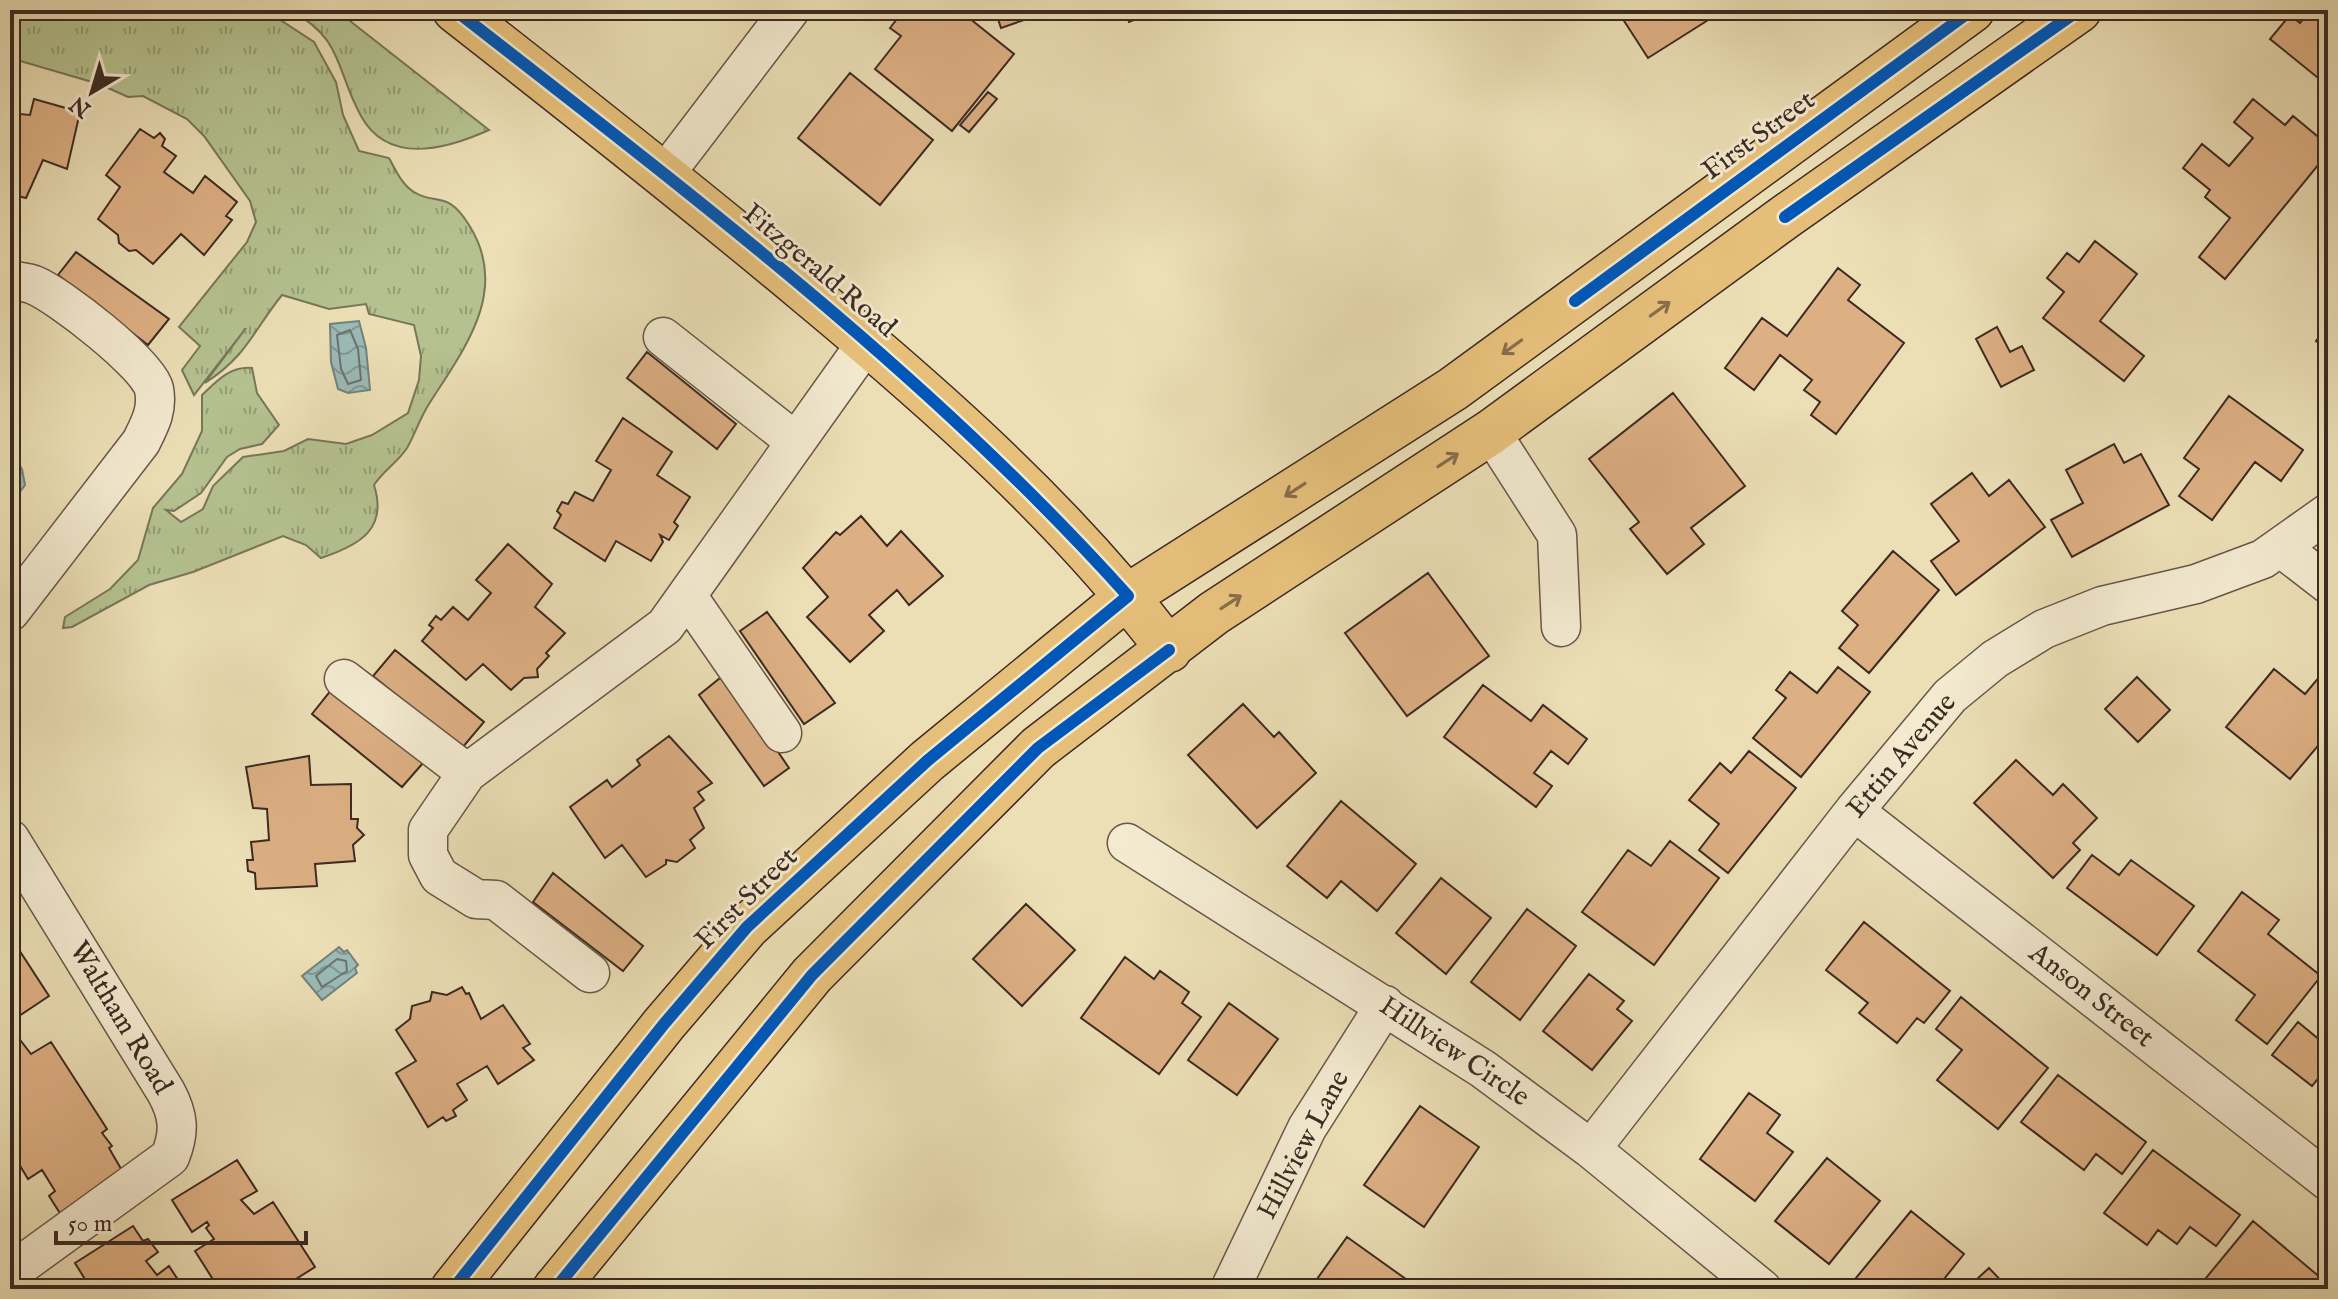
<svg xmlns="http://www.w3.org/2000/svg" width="2338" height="1299" viewBox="0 0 2338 1299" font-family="'IM FELL English',serif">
  <defs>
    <pattern id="grass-tufts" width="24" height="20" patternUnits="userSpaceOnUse" patternTransform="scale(2)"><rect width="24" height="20" fill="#b5c290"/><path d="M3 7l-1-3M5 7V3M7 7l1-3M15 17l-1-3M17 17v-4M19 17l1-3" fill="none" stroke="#949e75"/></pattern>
    <pattern id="water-waves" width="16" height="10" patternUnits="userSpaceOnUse" patternTransform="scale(2)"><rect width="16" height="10" fill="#9bbbb7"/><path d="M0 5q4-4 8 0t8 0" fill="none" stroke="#809894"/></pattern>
  </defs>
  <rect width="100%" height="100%" fill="#ecdfb6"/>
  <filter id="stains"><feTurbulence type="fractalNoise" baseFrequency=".0025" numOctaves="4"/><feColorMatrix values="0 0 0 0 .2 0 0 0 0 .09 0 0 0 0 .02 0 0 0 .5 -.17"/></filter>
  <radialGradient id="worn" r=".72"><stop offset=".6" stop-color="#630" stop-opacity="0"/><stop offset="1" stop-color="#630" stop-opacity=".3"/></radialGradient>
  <path fill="url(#grass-tufts)" stroke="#78765a" stroke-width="2" d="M 10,10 L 265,10 L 314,42 L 336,82 L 343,115 L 359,151 L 389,158 C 395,169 402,185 414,192 C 436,206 447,189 469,225 C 511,291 463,350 429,404 C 420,418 415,434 407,448 C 398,462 383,471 374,485 C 388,529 360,545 321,558 L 306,545 L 283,536 L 193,572 L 149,585 L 72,627 L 63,628 L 65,617 L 110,589 L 138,560 L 153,508 L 182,474 L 202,431 L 202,395 C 217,381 230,366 252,368 L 257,393 L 279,425 L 262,444 L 240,449 L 227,457 L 201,493 L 174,511 L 166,510 L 181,522 L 203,509 L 213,486 L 243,457 L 284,451 L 308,439 L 346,444 L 372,435 L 408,413 L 419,380 L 421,356 L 414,325 L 369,314 L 366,304 L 329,309 L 282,295 C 253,331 247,356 205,383 L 246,328 L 194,395 L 182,370 L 200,346 L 179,327 L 247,242 L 256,222 L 250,201 L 204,136 L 187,119 L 143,96 L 128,97 L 99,84 L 10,58 Z
    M 290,10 L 336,10 L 489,130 C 449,148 389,167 361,116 C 335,69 344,39 290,10 Z"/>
  <path fill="url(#water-waves)" stroke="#75817c" stroke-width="2" d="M 359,321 L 366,348 L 370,390 L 348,393 L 338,389 L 331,362 L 330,324 Z
    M 10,450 L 22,469 L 25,485 L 19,493 L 10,490 Z
    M 339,947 L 344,952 L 347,950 L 358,965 L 355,968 L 357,973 L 322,1000 L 302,976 Z"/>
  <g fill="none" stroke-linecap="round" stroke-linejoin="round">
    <path stroke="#6c726d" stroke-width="2" d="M 350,330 L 358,349 L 361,380 L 348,384 L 341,369 L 337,335 Z
      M 337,959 L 346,961 L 347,971 L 322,987 L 316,976 Z"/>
  </g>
  <path fill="#ddb084" stroke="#3c2a23" stroke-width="2" d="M 904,10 L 959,10 L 1014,54 L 952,131 L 875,69 L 901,36 L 890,28 Z
    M 995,10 L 1053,10 L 1001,28 Z
    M 1125,10 L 1159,10 L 1129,22 Z
    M 1617,10 L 1709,10 L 1713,17 L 1648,58 Z
    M 2310,10 L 2328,10 L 2328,86 L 2270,39 L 2290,15 L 2300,23 Z
    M 850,73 L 933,140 L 880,205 L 798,138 Z
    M 988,92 L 997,99 L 969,132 L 960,125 Z
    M 34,99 L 80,112 L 67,169 L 43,160 L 26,198 L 10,194 L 10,113 L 30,115 Z
    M 2253,99 L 2285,125 L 2293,116 L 2328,145 L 2328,153 L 2225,279 L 2199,257 L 2230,218 L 2205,197 L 2210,190 L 2183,168 L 2202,144 L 2229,166 L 2253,138 L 2234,122 Z
    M 140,129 L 154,138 L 160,133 L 165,139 L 162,146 L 176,156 L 164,172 L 193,193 L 205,176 L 237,202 L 226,216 L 232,220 L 204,255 L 181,234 L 153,264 L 136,250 L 129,251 L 119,243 L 118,235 L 98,219 L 120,187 L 106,175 Z
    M 10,236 L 16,238 L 10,271 Z
    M 2095,241 L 2137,274 L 2100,321 L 2144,356 L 2124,381 L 2043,318 L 2064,292 L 2047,278 L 2067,253 L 2079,262 Z
    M 76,252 L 169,319 L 148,345 L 58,275 Z
    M 1838,268 L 1860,285 L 1848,300 L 1904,343 L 1836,434 L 1811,415 L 1820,402 L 1804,390 L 1812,380 L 1780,355 L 1754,390 L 1725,368 L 1762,318 L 1787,336 Z
    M 2328,326 L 2328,350 L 2316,341 Z
    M 1997,327 L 2010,352 L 2022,346 L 2034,370 L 2001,387 L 1976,339 Z
    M 647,352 L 736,424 L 717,449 L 627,378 Z
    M 1673,393 L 1745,486 L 1691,528 L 1704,544 L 1667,574 L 1630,529 L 1639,522 L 1589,459 Z
    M 2229,396 L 2303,450 L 2281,481 L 2255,462 L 2212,520 L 2179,496 L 2199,469 L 2184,458 Z
    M 623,418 L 672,452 L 657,475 L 690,497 L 674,522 L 678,526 L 669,540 L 660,535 L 663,542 L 651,561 L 616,541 L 605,561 L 554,528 L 561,515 L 557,511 L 562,502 L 568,504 L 575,492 L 593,501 L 611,470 L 596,461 Z
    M 2114,444 L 2124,463 L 2141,454 L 2169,505 L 2072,557 L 2051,520 L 2083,503 L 2066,470 Z
    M 1972,473 L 1989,496 L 2009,480 L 2045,527 L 1956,595 L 1931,561 L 1959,541 L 1931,504 Z
    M 861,516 L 887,546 L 901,531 L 943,576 L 909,605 L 897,590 L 869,615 L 884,631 L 850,662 L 807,617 L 828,597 L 803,568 L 836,532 L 840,535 Z
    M 508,544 L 552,584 L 535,607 L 565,633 L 546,653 L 549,656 L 537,669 L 538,677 L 524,678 L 511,690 L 483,664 L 466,680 L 422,641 L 433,628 L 429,625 L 436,616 L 441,620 L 453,607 L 468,620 L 491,593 L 476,580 Z
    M 1893,551 L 1939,590 L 1869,673 L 1839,648 L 1858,625 L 1842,611 Z
    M 1428,573 L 1489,656 L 1407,716 L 1345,633 Z
    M 767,612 L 835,703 L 804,724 L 740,631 Z
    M 395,650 L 484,722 L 462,748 L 373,676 Z
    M 1838,667 L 1870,692 L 1801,777 L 1753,738 L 1786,698 L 1776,690 L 1790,672 L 1817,693 Z
    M 2274,669 L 2305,694 L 2320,676 L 2328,682 L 2328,734 L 2290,779 L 2226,727 Z
    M 725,674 L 789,768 L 764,786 L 699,695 Z
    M 2137,677 L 2170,710 L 2138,742 L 2105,709 Z
    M 1483,685 L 1531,721 L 1543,705 L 1587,739 L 1568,764 L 1551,751 L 1534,773 L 1552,786 L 1536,807 L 1444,737 Z
    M 332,689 L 423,763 L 402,787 L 312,714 Z
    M 1243,704 L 1274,737 L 1279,732 L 1316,773 L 1257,828 L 1188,755 Z
    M 669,736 L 712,783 L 698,792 L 704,800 L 694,808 L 704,828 L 690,840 L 695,848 L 677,862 L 666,860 L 666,864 L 646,877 L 622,845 L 605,858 L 570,807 L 607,780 L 612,787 L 640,765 L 637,760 Z
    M 1749,751 L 1796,788 L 1728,873 L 1699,850 L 1719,824 L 1689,800 L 1720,763 L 1731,773 Z
    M 309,756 L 311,785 L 351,784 L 351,819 L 358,819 L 357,828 L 364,835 L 353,845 L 355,861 L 315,864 L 317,886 L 256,889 L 255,873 L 248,871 L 247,860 L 253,860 L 251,842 L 269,840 L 267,809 L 253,808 L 246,767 Z
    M 2016,760 L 2053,795 L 2063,784 L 2097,818 L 2073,843 L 2080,850 L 2053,878 L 1974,803 Z
    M 2328,797 L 2328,814 L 2320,807 Z
    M 1341,801 L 1416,864 L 1377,911 L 1341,881 L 1327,898 L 1287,866 Z
    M 1670,841 L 1719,878 L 1654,965 L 1582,912 L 1628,850 L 1651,866 Z
    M 2092,855 L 2119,875 L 2131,860 L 2194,906 L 2157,955 L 2067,888 Z
    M 553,873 L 643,946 L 623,971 L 533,902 Z
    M 1441,878 L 1491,918 L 1446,974 L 1396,933 Z
    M 2242,892 L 2279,920 L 2268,934 L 2321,976 L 2267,1044 L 2236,1020 L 2255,995 L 2198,951 Z
    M 1026,904 L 1075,950 L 1022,1006 L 973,959 Z
    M 1527,909 L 1576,946 L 1520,1020 L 1471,982 Z
    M 1864,922 L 1950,991 L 1924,1023 L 1917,1018 L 1897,1043 L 1859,1013 L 1868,1003 L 1826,970 Z
    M 12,939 L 49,996 L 19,1016 L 16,1009 L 10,1013 Z
    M 1125,957 L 1154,979 L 1160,971 L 1189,992 L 1182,1003 L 1201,1017 L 1159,1074 L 1081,1018 Z
    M 1589,974 L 1624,1001 L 1617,1009 L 1632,1021 L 1592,1070 L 1543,1031 Z
    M 462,987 L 466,994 L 469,993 L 481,1019 L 503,1005 L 530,1044 L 523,1048 L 534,1060 L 498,1084 L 487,1066 L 457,1084 L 467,1100 L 453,1110 L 456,1116 L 446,1121 L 443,1117 L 428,1127 L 396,1073 L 416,1061 L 396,1030 L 410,1019 L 412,1006 L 430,1001 L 432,992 L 447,995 Z
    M 1961,997 L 2048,1068 L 1998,1129 L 1937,1080 L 1962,1050 L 1936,1029 Z
    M 1229,1003 L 1278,1039 L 1237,1095 L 1188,1060 Z
    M 2298,1022 L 2321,1041 L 2328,1032 L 2328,1066 L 2312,1086 L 2272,1055 Z
    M 21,1041 L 31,1054 L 51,1042 L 107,1129 L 102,1133 L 112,1146 L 109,1148 L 128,1181 L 65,1221 L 49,1196 L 55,1191 L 42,1170 L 28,1179 L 10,1149 L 10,1049 Z
    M 2058,1075 L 2146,1142 L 2122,1174 L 2096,1154 L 2084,1170 L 2021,1122 Z
    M 1749,1093 L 1780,1115 L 1767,1133 L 1793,1152 L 1755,1201 L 1700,1159 Z
    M 1420,1106 L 1479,1147 L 1424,1227 L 1364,1185 Z
    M 2153,1150 L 2240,1215 L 2216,1246 L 2190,1227 L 2177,1244 L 2158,1230 L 2147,1245 L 2104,1213 Z
    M 1827,1158 L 1880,1201 L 1829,1264 L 1775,1221 Z
    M 237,1160 L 257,1191 L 241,1200 L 254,1214 L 273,1202 L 315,1267 L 296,1279 L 302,1289 L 219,1289 L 195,1251 L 214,1239 L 206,1228 L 209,1225 L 207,1222 L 192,1232 L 172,1200 Z
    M 1911,1211 L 1964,1254 L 1936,1289 L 1858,1289 L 1851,1284 Z
    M 2253,1221 L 2328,1284 L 2328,1289 L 2206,1289 L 2201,1284 Z
    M 133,1226 L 143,1241 L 148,1239 L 158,1252 L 146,1261 L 157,1275 L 169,1266 L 184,1289 L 100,1289 L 98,1286 L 91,1289 L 75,1263 Z
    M 1347,1237 L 1410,1282 L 1405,1289 L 1312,1286 Z
    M 1989,1268 L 2009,1289 L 1966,1289 Z"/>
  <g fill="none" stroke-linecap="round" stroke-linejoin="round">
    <defs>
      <path id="minor" d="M 665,174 L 790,10
        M 10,280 C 18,282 27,282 34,285 C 59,295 149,365 154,389 C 158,410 150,424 141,442 L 10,612
        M 663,337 L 796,442
        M 1491,432 L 1557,535 L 1561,627
        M 2280,547 L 2328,584
        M 688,597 L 782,733
        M 344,679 L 467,773
        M 1854,811 L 2328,1181
        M 10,839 L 166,1092 C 179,1116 180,1132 170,1157 L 10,1273
        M 1127,843 L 1483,1069 L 1591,1149 L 1762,1289
        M 590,973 L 496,900 L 476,899 L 439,876 L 428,855 L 428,830 L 467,773 L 665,626 L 867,342
        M 1591,1149 L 1854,811 L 1950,696 L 1995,659 L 2044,629 L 2102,606 L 2196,584 L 2263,559 L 2328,513
        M 1230,1289 L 1307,1128 L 1385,1005"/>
      <path id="major" d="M 455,10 C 574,103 693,197 809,294 C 939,402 1067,515 1169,650
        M 453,1289 L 664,1024 L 747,927 L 927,761 L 1128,596 L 1453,389 L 1972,10
        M 555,1289 L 812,975 L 1038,748 L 1214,613 L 1491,432 L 1785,217 L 2079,10"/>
    </defs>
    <use href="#minor" stroke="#685748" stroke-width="41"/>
    <use href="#major" stroke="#3c2a23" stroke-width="47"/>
    <use href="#minor" stroke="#f3ead0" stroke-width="38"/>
    <use href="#major" stroke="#e6c07b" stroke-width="44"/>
    <defs>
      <path id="cycleway" d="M 1785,217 L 2079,10
        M 1575,301 L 1972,10
        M 453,1289 L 664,1024 L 747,927 L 927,761 L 1128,596 C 929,374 689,193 455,10
        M 555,1289 L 812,975 L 1038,748 L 1169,650"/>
    </defs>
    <use href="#cycleway" stroke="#f3ead0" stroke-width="17"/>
    <use href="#cycleway" stroke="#0057b8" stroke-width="12"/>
  </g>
  <defs><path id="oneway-shaft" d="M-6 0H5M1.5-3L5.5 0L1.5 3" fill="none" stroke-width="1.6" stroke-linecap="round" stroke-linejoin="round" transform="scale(2)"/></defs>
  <g stroke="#886e4b">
    <use href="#oneway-shaft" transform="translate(1660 309) rotate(-36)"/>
    <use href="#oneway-shaft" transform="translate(1512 347) rotate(144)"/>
    <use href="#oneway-shaft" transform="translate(1448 460) rotate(-33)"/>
    <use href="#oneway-shaft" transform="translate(1295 490) rotate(147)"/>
    <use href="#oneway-shaft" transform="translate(1231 602) rotate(-33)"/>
  </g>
  <g text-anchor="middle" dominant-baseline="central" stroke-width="6" stroke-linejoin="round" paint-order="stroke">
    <g font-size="28" fill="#3c2a23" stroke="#f3ead0">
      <text transform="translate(1759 136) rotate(-36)">First Street</text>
      <text transform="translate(819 271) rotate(40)">Fitzgerald Road</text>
      <text transform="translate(1902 756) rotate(-50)">Ettin Avenue</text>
      <text transform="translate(747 899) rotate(-45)">First Street</text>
      <text transform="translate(2091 996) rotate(38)">Anson Street</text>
      <text transform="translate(120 1018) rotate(59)">Waltham Road</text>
      <text transform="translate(1454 1052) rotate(34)">Hillview Circle</text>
      <text transform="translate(1304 1145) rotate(-62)">Hillview Lane</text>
    </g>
  </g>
  <rect width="2338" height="1299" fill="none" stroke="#ecdfb6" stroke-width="40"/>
  <rect x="12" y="12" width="2314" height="1275" fill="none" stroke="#3c2a23" stroke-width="4"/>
  <rect x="20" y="20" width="2298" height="1259" fill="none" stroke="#3c2a23" stroke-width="2"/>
  <g transform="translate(92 92) rotate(218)" stroke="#f3ead0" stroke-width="6" paint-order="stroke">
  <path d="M0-6L14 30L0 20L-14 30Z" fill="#3c2a23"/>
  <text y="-12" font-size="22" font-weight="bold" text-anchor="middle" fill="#3c2a23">N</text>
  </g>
  <path d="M56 1231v12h250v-12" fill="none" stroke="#3c2a23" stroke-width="4"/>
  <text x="68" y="1231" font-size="24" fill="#3c2a23" stroke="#f3ead0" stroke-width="6" paint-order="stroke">50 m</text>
  <rect width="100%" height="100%" filter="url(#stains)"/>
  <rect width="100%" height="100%" fill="url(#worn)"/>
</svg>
